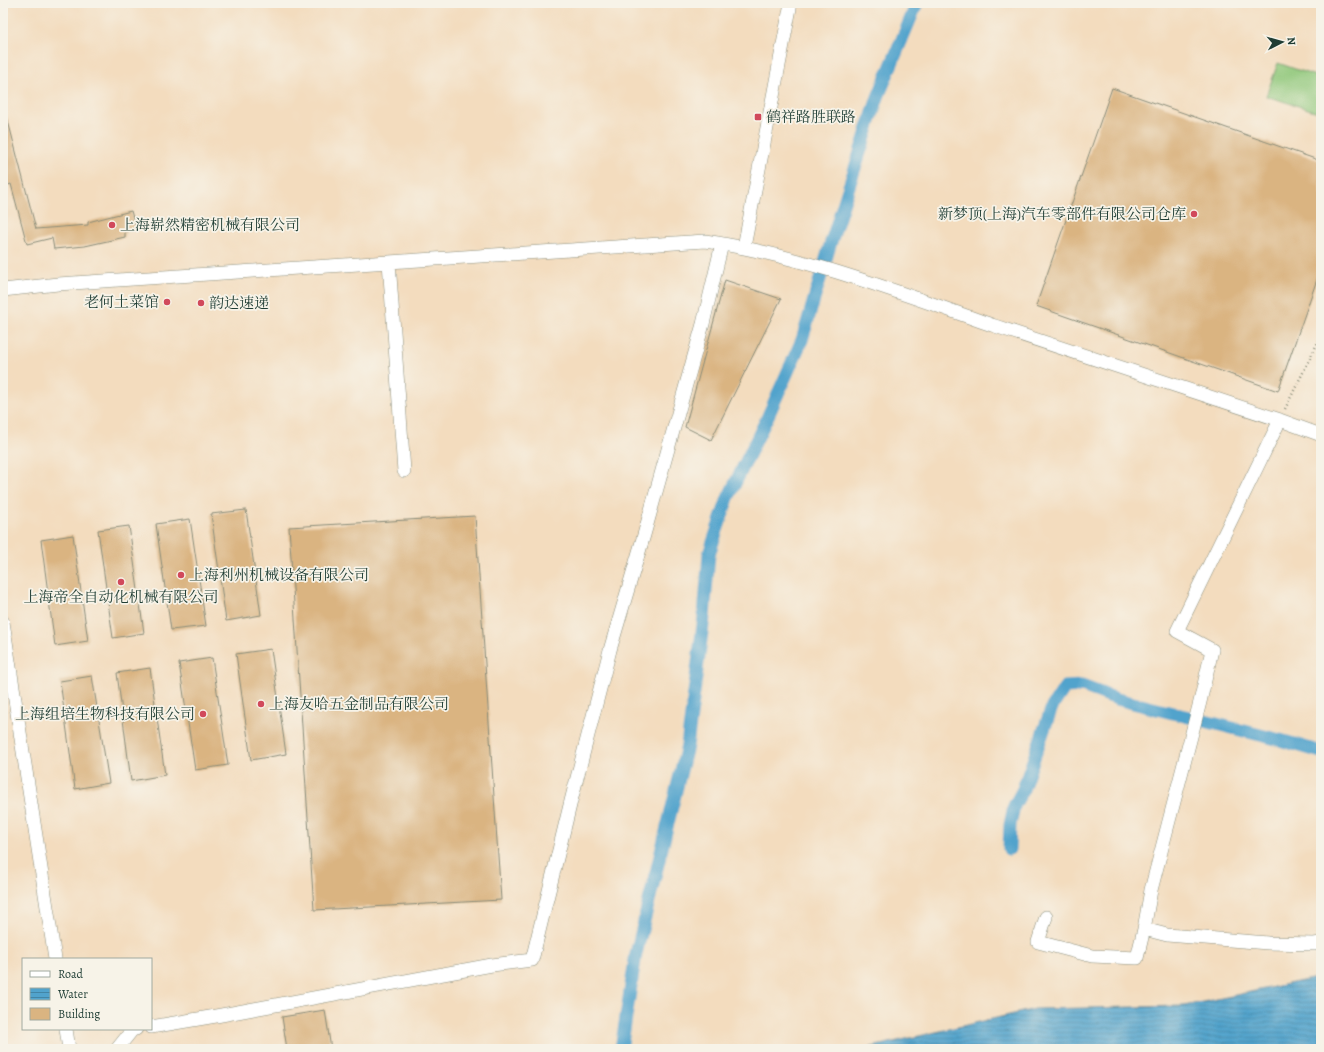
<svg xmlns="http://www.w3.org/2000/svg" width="1324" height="1052" viewBox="0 0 1324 1052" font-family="Alegreya,'Noto Serif SC',serif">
  <defs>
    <pattern id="water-rules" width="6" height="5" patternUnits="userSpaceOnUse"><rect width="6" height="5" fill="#51a3cc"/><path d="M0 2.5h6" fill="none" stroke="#4386a6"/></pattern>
  </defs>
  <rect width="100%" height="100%" fill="#f7f3e8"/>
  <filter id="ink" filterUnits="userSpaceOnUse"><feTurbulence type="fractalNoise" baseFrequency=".025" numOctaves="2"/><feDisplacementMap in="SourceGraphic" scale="8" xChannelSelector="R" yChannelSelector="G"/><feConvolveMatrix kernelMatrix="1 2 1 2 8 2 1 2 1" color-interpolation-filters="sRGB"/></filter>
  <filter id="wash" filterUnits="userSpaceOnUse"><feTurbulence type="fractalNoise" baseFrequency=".012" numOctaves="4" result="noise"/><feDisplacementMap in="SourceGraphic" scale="16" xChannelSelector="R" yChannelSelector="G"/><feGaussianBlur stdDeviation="0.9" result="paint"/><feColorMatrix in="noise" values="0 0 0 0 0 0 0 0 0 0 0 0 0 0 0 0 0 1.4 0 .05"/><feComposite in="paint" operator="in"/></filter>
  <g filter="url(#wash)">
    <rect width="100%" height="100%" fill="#f3dcbe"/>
    <path fill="#91c87b" stroke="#588258" d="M 1278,63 L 1321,78 L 1321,113 L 1266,96 Z"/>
    <path fill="url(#water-rules)" stroke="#387080" d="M 1321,977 L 1321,1049 L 863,1049 L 1035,1009 L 1184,1006 Z"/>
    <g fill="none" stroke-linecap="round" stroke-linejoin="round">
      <path stroke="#51a3cc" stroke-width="13" d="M 1009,849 L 1010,825 L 1014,806 L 1023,789 L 1052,707 L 1065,687 L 1082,686 L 1117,699 L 1280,740 L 1321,752
        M 621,1049 L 636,954 L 687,746 L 704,617 L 709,554 L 728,498 L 768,416 L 802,340 L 831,242 L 878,97 L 917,3"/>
    </g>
    <g id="blocks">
      <path fill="#dab481" d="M 1112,88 L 1321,161 L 1321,268 L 1278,391 L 1036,306 Z
        M 7,117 L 36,229 L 88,225 L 88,222 L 131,211 L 136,228 L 125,232 L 125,237 L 85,246 L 54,249 L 52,238 L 27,244 L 11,184 L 3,187 L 3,118 Z
        M 725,280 L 781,299 L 711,440 L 685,427 Z
        M 246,510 L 261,615 L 226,621 L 211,514 Z
        M 475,516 L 501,900 L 314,910 L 289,527 Z
        M 190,519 L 206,626 L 171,630 L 156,524 Z
        M 129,526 L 144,633 L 113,638 L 98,530 Z
        M 73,535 L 88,641 L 55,646 L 41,540 Z
        M 271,649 L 286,754 L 251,760 L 236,654 Z
        M 212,658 L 228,765 L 195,770 L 179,663 Z
        M 150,668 L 165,775 L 131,781 L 117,673 Z
        M 92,676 L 109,783 L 75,789 L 60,681 Z
        M 325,1010 L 331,1049 L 287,1049 L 282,1017 Z"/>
    </g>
  </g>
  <g filter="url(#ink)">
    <use href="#blocks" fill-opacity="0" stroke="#898c79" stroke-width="1"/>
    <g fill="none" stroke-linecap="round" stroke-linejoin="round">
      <defs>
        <path id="street" d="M 744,247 L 791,3
          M 389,262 L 404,471
          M 3,290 L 58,284 L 705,241 C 805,256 900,293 995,326 C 1090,358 1185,388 1280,420 L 1321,435
          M 1280,420 L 1177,631 L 1212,650 L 1200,702 L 1151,890 L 1144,929 L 1167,935 L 1268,943 L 1314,944 L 1321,943
          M 3,622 L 55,959
          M 1046,917 L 1038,942 L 1092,956 L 1137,958 L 1144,929
          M 151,1027 L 216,1016 L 492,965 L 532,960 L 571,801 L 610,650 L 644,535 L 703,324 L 722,244
          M 66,1029 L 69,1049
          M 117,1049 L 133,1029 L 136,1029"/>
      </defs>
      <use href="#street" stroke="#898c79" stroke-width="14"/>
      <path stroke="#898c79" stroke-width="2.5" stroke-dasharray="1 3" stroke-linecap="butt" d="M 1285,409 L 1321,336"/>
      <use href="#street" stroke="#fff" stroke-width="13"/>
    </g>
  </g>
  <g fill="#d1495b" stroke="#f7f3e8" stroke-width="1.5">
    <rect x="754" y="113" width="8" height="8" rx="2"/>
    <circle cx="1194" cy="214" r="4"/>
    <circle cx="112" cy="225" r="4"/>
    <circle cx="167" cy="302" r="4"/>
    <circle cx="201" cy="303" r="4"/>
    <circle cx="181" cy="575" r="4"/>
    <circle cx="121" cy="582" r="4"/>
    <circle cx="261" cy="704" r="4"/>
    <circle cx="203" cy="714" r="4"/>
  </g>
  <g text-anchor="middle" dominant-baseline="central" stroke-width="3.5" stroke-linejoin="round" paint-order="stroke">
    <g font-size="15" fill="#1f3d34" stroke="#f7f3e8" text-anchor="start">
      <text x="766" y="117">鹤祥路胜联路</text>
      <text x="1186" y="214" text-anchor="end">新梦顶(上海)汽车零部件有限公司仓库</text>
      <text x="120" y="225">上海崭然精密机械有限公司</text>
      <text x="159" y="302" text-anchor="end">老何土菜馆</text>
      <text x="209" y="303">韵达速递</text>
      <text x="189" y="575">上海利州机械设备有限公司</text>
      <text x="121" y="597" text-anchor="middle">上海帝全自动化机械有限公司</text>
      <text x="269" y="704">上海友哈五金制品有限公司</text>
      <text x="195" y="714" text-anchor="end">上海组培生物科技有限公司</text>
    </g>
  </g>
  <rect width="1324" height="1052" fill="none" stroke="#f7f3e8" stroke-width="16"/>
  <rect x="22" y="958" width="130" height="72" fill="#f7f3e8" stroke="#a1aaa0"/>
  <rect x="30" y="971" width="20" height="6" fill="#ffffff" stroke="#a1aaa0"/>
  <text x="58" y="978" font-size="12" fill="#1f3d34">Road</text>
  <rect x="30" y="988" width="20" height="12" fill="url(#water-rules)" stroke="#a1aaa0"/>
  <text x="58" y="998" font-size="12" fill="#1f3d34">Water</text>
  <rect x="30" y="1008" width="20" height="12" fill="#dab481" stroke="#a1aaa0"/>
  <text x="58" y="1018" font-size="12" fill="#1f3d34">Building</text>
  <g transform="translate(1282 42) rotate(84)" stroke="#f7f3e8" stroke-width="3" paint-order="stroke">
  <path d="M0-3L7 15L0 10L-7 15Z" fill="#1f3d34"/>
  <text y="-6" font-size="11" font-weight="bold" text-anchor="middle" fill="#1f3d34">N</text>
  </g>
</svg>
